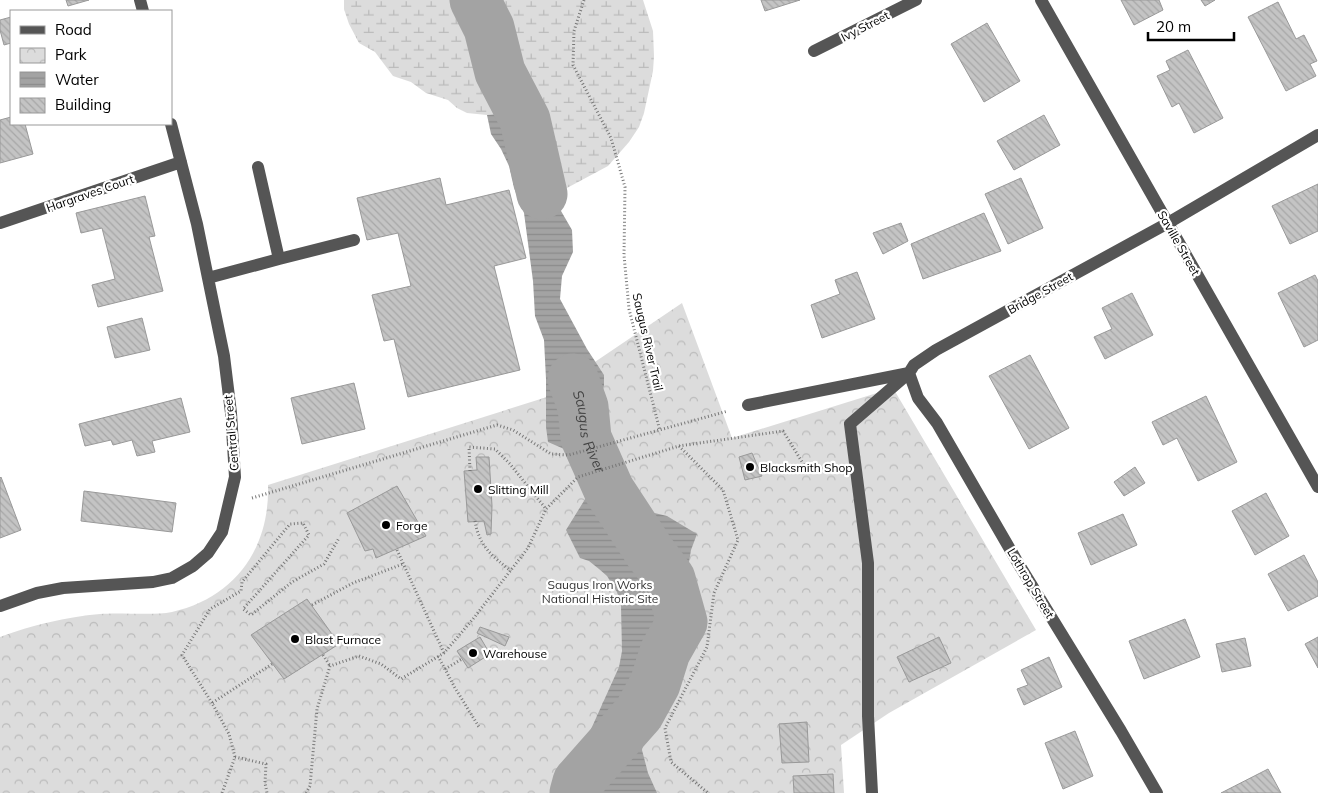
<svg xmlns="http://www.w3.org/2000/svg" width="1318" height="793" viewBox="0 0 1318 793" font-family="Mulish,sans-serif">
  <defs>
    <pattern id="wetland-marsh" width="20" height="14" patternUnits="userSpaceOnUse" patternTransform="scale(1.25)"><rect width="20" height="14" fill="#dcdcdc"/><path d="M1 5h8M5 5V1M11 12h8M15 12V8" fill="none" stroke="#bbb"/></pattern>
    <pattern id="park-crowns" width="20" height="18" patternUnits="userSpaceOnUse" patternTransform="scale(1.25)"><rect width="20" height="18" fill="#dcdcdc"/><path d="M2 6a3 3 0 1 1 6 0M12 15a3 3 0 1 1 6 0" fill="none" stroke="#bbb"/></pattern>
    <pattern id="water-rules" width="6" height="5" patternUnits="userSpaceOnUse" patternTransform="scale(1.25)"><rect width="6" height="5" fill="#a3a3a3"/><path d="M0 2.5h6" fill="none" stroke="#8b8b8b"/></pattern>
    <pattern id="building-back-hatch" width="6" height="6" patternUnits="userSpaceOnUse" patternTransform="scale(1.25)"><rect width="6" height="6" fill="#c4c4c4"/><path d="M-1 5l2 2M0 0l6 6M5-1l2 2" fill="none" stroke="#a7a7a7"/></pattern>
  </defs>
  <rect width="100%" height="100%" fill="#fff"/>
  <path fill="url(#wetland-marsh)" d="M 344,0 L 643,0 L 653,31 L 654,56 L 653,71 L 644,113 L 639,127 L 629,142 L 608,166 L 552,196 L 542,178 L 535,159 L 532,142 L 507,113 L 487,115 L 467,113 L 457,108 L 448,100 L 426,93 L 411,82 L 393,76 L 375,52 L 359,43 L 349,24 L 344,9 Z"/>
  <path fill="url(#park-crowns)" d="M 682,303 L 732,438 L 893,388 L 1036,630 L 889,713 L 841,745 L 844,793 L 0,793 L 0,637 C 32,625 66,617 100,614 C 121,612 152,616 172,612 C 235,598 270,548 268,485 L 566,391 L 583,370 Z"/>
  <path fill="url(#water-rules)" d="M 507,113 L 526,125 L 535,159 L 542,178 L 572,230 L 573,252 L 562,276 L 560,299 L 587,349 L 604,375 L 604,386 L 591,415 L 589,426 L 591,452 L 608,483 L 620,500 L 638,509 L 667,516 L 697,534 L 691,550 L 682,606 L 670,649 L 669,665 L 646,729 L 642,750 L 648,773 L 657,793 L 579,793 L 581,758 L 587,738 L 619,667 L 622,651 L 621,606 L 617,592 L 607,576 L 599,569 L 589,561 L 580,558 L 566,530 L 587,496 L 589,484 L 571,452 L 548,442 L 546,427 L 546,379 L 544,340 L 535,316 L 533,281 L 524,213 L 514,188 L 509,166 L 501,149 L 491,134 L 487,115 Z"/>
  <g fill="none" stroke-linecap="round" stroke-linejoin="round">
    <g stroke="#a3a3a3" stroke-width="51">
      <path d="M 475,0 L 489,28 L 500,72 L 525,120 L 542,194"/>
      <path id="s1" d="M 573,379 L 583,407 L 586,438 L 609,490 L 649,551 L 670,579 L 682,622 L 665,652 L 655,684 L 639,713 L 578,782 L 575,793"/>
    </g>
  </g>
  <path fill="url(#building-back-hatch)" stroke="#999" d="M 66,0 L 89,0 L 68,6 Z
    M 761,0 L 800,0 L 765,11 Z
    M 1121,0 L 1159,0 L 1163,10 L 1134,25 Z
    M 1201,0 L 1215,0 L 1205,6 Z
    M 1278,2 L 1296,39 L 1304,35 L 1317,61 L 1310,64 L 1316,76 L 1286,91 L 1248,17 Z
    M 11,17 L 11,43 L 4,45 L 0,30 L 0,20 Z
    M 987,23 L 1020,81 L 984,102 L 951,44 Z
    M 1188,50 L 1223,118 L 1194,133 L 1179,103 L 1172,107 L 1157,76 L 1170,70 L 1166,61 Z
    M 1044,115 L 1060,145 L 1014,170 L 997,141 Z
    M 11,117 L 11,124 L 25,124 L 33,154 L 0,163 L 0,120 Z
    M 440,178 L 446,205 L 509,190 L 526,258 L 494,266 L 520,370 L 408,397 L 394,339 L 384,341 L 372,295 L 411,286 L 398,233 L 367,240 L 357,198 Z
    M 1021,178 L 1043,228 L 1008,244 L 985,194 Z
    M 1318,184 L 1318,231 L 1290,244 L 1272,206 Z
    M 145,196 L 155,236 L 149,237 L 163,291 L 98,307 L 92,285 L 115,279 L 102,228 L 81,233 L 76,213 Z
    M 984,213 L 1001,251 L 923,279 L 911,244 Z
    M 901,223 L 908,241 L 883,254 L 873,233 Z
    M 857,272 L 875,319 L 822,338 L 811,305 L 840,294 L 835,280 Z
    M 1315,275 L 1318,281 L 1318,340 L 1304,347 L 1278,293 Z
    M 1132,293 L 1153,335 L 1105,359 L 1094,337 L 1112,329 L 1102,308 Z
    M 142,318 L 150,350 L 115,358 L 107,327 Z
    M 1030,355 L 1069,428 L 1029,449 L 989,376 Z
    M 354,383 L 365,429 L 302,444 L 291,398 Z
    M 1206,396 L 1237,462 L 1198,481 L 1177,438 L 1163,445 L 1152,422 Z
    M 181,398 L 190,432 L 152,441 L 155,452 L 137,456 L 132,440 L 113,445 L 111,440 L 85,446 L 79,424 Z
    M 752,453 L 762,476 L 745,480 L 739,457 Z
    M 476,457 L 489,457 L 492,506 L 491,534 L 487,535 L 484,521 L 468,522 L 464,471 L 477,470 Z
    M 1135,467 L 1145,483 L 1124,496 L 1114,482 Z
    M 1,477 L 21,530 L 0,538 L 0,478 Z
    M 397,486 L 426,536 L 376,558 L 373,549 L 365,551 L 347,513 Z
    M 84,491 L 176,503 L 172,532 L 81,521 Z
    M 1266,493 L 1289,536 L 1255,555 L 1232,511 Z
    M 1123,514 L 1137,545 L 1091,565 L 1078,533 Z
    M 1304,555 L 1318,582 L 1318,596 L 1288,611 L 1268,574 Z
    M 307,599 L 339,644 L 284,679 L 251,635 Z
    M 1185,619 L 1200,657 L 1144,679 L 1129,641 Z
    M 480,627 L 509,637 L 505,646 L 477,633 Z
    M 480,637 L 490,654 L 468,668 L 457,651 Z
    M 939,637 L 951,663 L 909,682 L 897,657 Z
    M 1318,637 L 1318,668 L 1305,644 Z
    M 1245,638 L 1251,666 L 1222,672 L 1216,644 Z
    M 1049,657 L 1062,687 L 1024,705 L 1017,689 L 1028,685 L 1021,670 Z
    M 807,722 L 809,762 L 782,763 L 779,724 Z
    M 1075,731 L 1093,776 L 1063,789 L 1045,743 Z
    M 1268,769 L 1281,793 L 1221,793 Z
    M 833,774 L 834,793 L 794,793 L 793,776 Z"/>
  <g fill="none" stroke-linecap="round" stroke-linejoin="round">
    <path stroke="#777" stroke-width="3" stroke-dasharray="1 2.5" stroke-linecap="butt" d="M 584,0 L 574,31 L 573,65 L 611,138 L 625,187 L 624,255 L 629,309 L 660,431
      M 679,446 L 723,490 L 738,540 L 714,593 L 707,647 L 665,728 L 671,762 L 708,793
      M 470,471 L 469,447 L 495,449 L 510,464 L 546,509
      M 252,498 L 497,425 L 513,430 L 551,454 L 569,455 L 728,411
      M 475,521 C 479,546 492,556 511,571
      M 397,550 L 444,653
      M 312,605 L 353,583 L 403,564
      M 323,655 L 330,666
      M 438,656 L 455,688 L 479,727
      M 445,669 L 462,659
      M 212,703 L 182,655 L 210,609 L 241,591 L 242,582 L 290,524 L 303,523 L 309,535 L 243,609 L 251,615 L 292,582 L 324,564 L 339,538
      M 235,757 L 266,764 L 265,783 L 267,793
      M 222,793 L 235,757 L 229,734 L 212,703 L 272,664
      M 306,793 L 310,786 L 317,709 L 330,666 L 359,656 L 381,664 L 401,679 L 444,653 L 473,619 L 528,548 L 546,509 L 578,477 L 679,446 L 783,431 L 804,465"/>
    <path stroke="#555" stroke-width="12" d="M 140,0 L 143,11
      M 1041,0 L 1318,487
      M 814,51 L 916,0
      M 0,223 L 181,162
      M 279,259 L 354,240
      M 208,278 L 279,259 L 258,167
      M 748,405 L 909,373 L 914,365 L 936,350 L 1168,223 L 1318,135
      M 0,606 L 37,593 L 63,588 L 153,582 L 172,578 L 193,566 L 208,553 L 222,532 L 235,477 L 231,413 L 224,356 L 208,278 L 197,224 L 171,124
      M 872,793 L 868,716 L 868,563 L 850,424 L 909,373 L 918,398 L 937,423 L 1018,563 L 1121,731 L 1157,793"/>
  </g>
  <g fill="#000" stroke="#fff" stroke-width="2">
    <circle cx="750" cy="467" r="5"/>
    <circle cx="478" cy="489" r="5"/>
    <circle cx="386" cy="525" r="5"/>
    <circle cx="295" cy="639" r="5"/>
    <circle cx="473" cy="653" r="5"/>
  </g>
  <g text-anchor="middle" dominant-baseline="central" stroke-width="4.5" stroke-linejoin="round" paint-order="stroke">
    <g font-size="12" fill="#000" stroke="#fff">
      <text transform="translate(865 26) rotate(-27)">Ivy Street</text>
      <text transform="translate(90 193) rotate(-19)">Hargraves Court</text>
      <text transform="translate(1179 243) rotate(60)">Saville Street</text>
      <text transform="translate(1040 293) rotate(-29)">Bridge Street</text>
      <text transform="translate(648 342) rotate(77)">Saugus River Trail</text>
      <text transform="translate(231 433) rotate(-95)">Central Street</text>
      <text transform="translate(1031 583) rotate(59)">Lothrop Street</text>
    </g>
    <g font-size="12" fill="#000" stroke="#fff" text-anchor="start">
      <text x="760" y="467">Blacksmith Shop</text>
      <text x="488" y="489">Slitting Mill</text>
      <text x="396" y="525">Forge</text>
      <text x="305" y="639">Blast Furnace</text>
      <text x="483" y="653">Warehouse</text>
    </g>
    <g font-size="12" fill="#333" stroke="#fff">
      <text x="600" y="584">Saugus Iron Works<tspan x="600" dy="14">National Historic Site</tspan></text>
    </g>
    <g font-size="14" font-style="italic" fill="#444" stroke="#fff">
      <text stroke="none"><textPath href="#s1" startOffset="55">Saugus River</textPath></text>
    </g>
  </g>
  <rect x="10" y="10" width="162" height="115" fill="#ffffff" stroke="#999999"/>
  <rect x="20" y="26" width="25" height="8" fill="#555555" stroke="#999999"/>
  <text x="55" y="35" font-size="15" fill="#000000">Road</text>
  <rect x="20" y="48" width="25" height="15" fill="url(#park-crowns)" stroke="#999999"/>
  <text x="55" y="60" font-size="15" fill="#000000">Park</text>
  <rect x="20" y="72" width="25" height="15" fill="url(#water-rules)" stroke="#999999"/>
  <text x="55" y="85" font-size="15" fill="#000000">Water</text>
  <rect x="20" y="98" width="25" height="15" fill="url(#building-back-hatch)" stroke="#999999"/>
  <text x="55" y="110" font-size="15" fill="#000000">Building</text>
  <path d="M1148 32v8h86v-8" fill="none" stroke="#000000" stroke-width="2.5"/>
  <text x="1156" y="32" font-size="15" fill="#000000" stroke="#ffffff" stroke-width="4" paint-order="stroke">20 m</text>
</svg>
